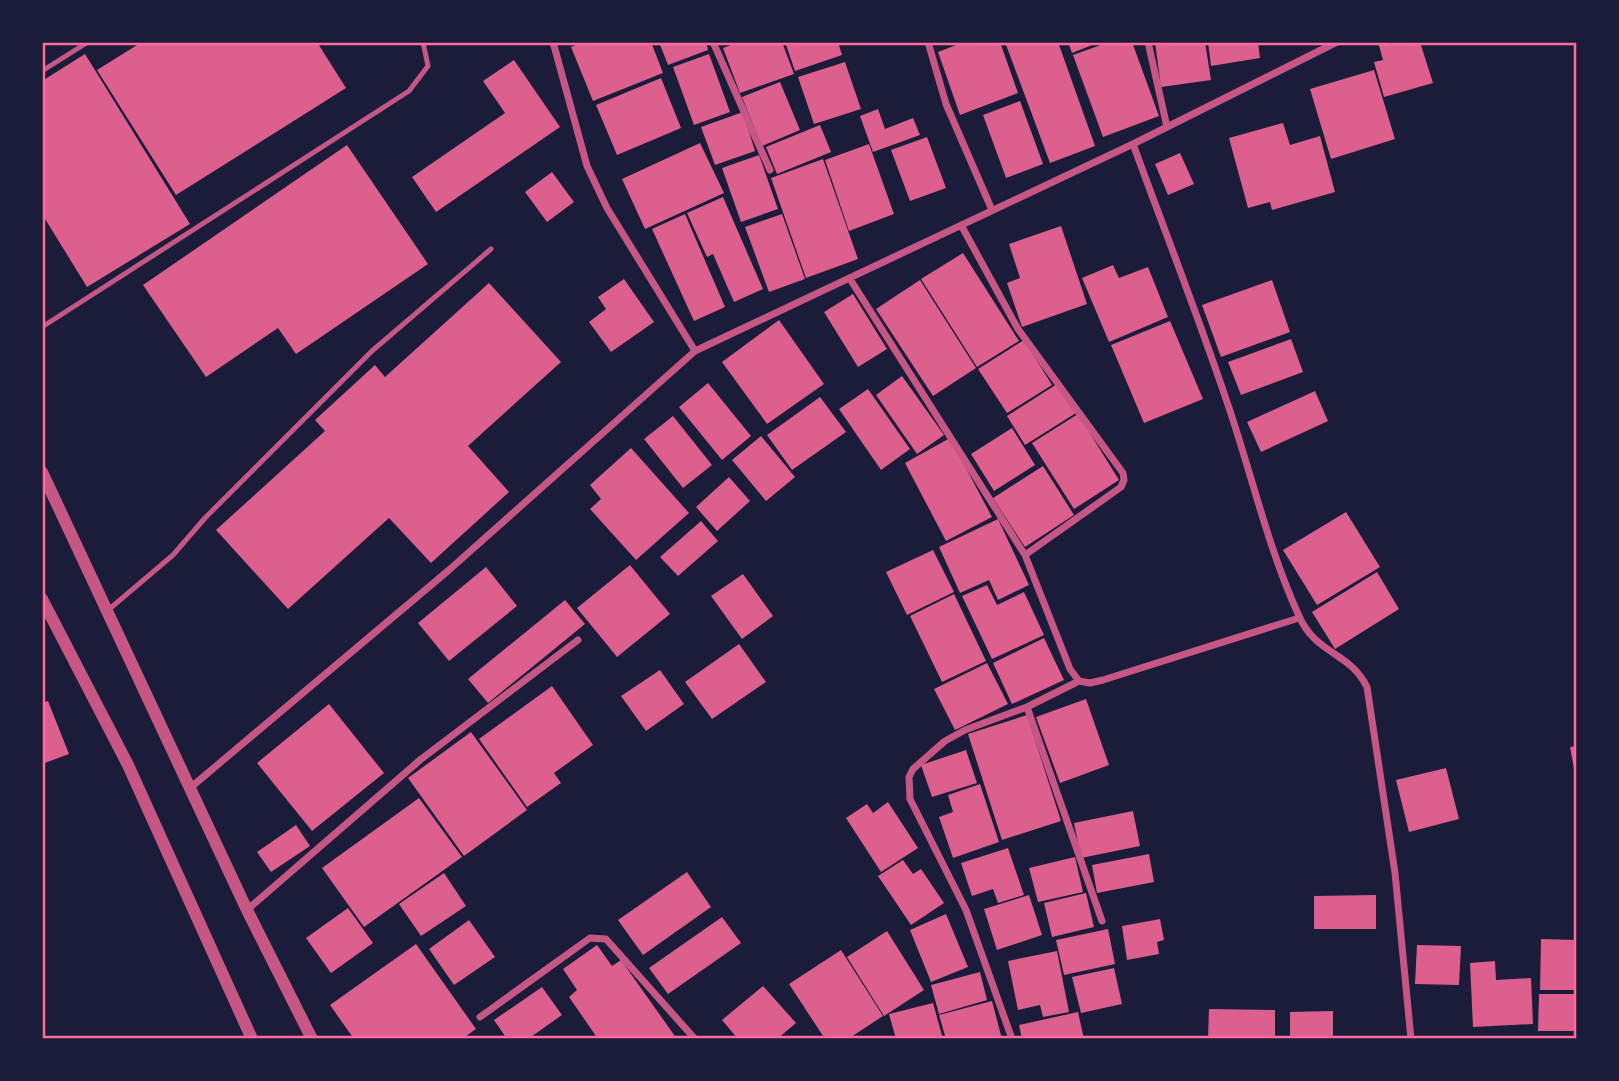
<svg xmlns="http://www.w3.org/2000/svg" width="1619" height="1081" viewBox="0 0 1619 1081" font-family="'Exo 2',sans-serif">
  <rect width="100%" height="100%" fill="#1b1b3a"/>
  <path fill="#dd5f8e" d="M 142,42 L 317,42 L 346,88 L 176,195 L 97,70 Z
    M 583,42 L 651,42 L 663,73 L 593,101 L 571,47 Z
    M 659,42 L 706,42 L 708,50 L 668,65 Z
    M 739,42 L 782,42 L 794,74 L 740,93 L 723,48 Z
    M 785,42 L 838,42 L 842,55 L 795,71 Z
    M 964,42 L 1000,42 L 1018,93 L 960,115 L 938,52 Z
    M 1005,42 L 1058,42 L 1095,146 L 1050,163 Z
    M 1068,42 L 1100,42 L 1072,53 Z
    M 1109,42 L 1132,42 L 1159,116 L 1103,137 L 1073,55 Z
    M 1155,42 L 1205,42 L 1211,80 L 1161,87 Z
    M 1208,42 L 1258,42 L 1260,58 L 1211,66 Z
    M 1378,42 L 1420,42 L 1433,83 L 1384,97 L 1374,62 L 1383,60 Z
    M 85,54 L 190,224 L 87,287 L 42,214 L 42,81 Z
    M 709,54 L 730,112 L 694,125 L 673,67 Z
    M 514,60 L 560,127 L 436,212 L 412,177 L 505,113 L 483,81 Z
    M 845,62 L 861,109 L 814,124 L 798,77 Z
    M 1374,70 L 1395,139 L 1331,159 L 1310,89 Z
    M 661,78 L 681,128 L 617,155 L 596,105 Z
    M 780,82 L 800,130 L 762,146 L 742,97 Z
    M 1020,101 L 1043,164 L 1006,178 L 983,115 Z
    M 878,109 L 885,129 L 913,118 L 920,135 L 873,152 L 860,116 Z
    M 743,112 L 755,151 L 715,165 L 701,127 Z
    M 1283,123 L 1290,145 L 1320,136 L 1335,192 L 1272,210 L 1270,202 L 1248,208 L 1229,138 Z
    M 820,125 L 831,152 L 777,174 L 766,147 Z
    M 927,137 L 946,188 L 910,201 L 891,150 Z
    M 700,143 L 724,193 L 645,229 L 622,179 Z
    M 869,144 L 894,214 L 849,231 L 825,160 Z
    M 347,145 L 428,264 L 296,354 L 278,328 L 206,377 L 143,285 Z
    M 1180,153 L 1194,184 L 1168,195 L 1155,164 Z
    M 759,155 L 778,209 L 741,222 L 722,168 Z
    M 823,159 L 858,259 L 806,278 L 771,178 Z
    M 552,172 L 574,202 L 547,222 L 525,192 Z
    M 723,197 L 763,289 L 734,302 L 713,254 L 707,257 L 687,213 Z
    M 685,214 L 725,307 L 694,321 L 652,229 Z
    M 782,214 L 805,279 L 769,292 L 745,227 Z
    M 1061,226 L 1087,304 L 1022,327 L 1007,283 L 1020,278 L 1009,244 Z
    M 963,253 L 1019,341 L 977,367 L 921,279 Z
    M 1113,265 L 1119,278 L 1148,267 L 1168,317 L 1109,342 L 1082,278 Z
    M 624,279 L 654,322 L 611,352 L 589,322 L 606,309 L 598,297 Z
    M 920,280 L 976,368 L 933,396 L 876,309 Z
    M 1272,280 L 1290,332 L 1221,357 L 1202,305 Z
    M 489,283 L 561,362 L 468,446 L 509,492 L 431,563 L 389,518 L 288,609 L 216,530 L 325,431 L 315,420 L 375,365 L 385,377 Z
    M 853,294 L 887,349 L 858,367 L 824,312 Z
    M 779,320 L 824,384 L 767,424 L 722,362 Z
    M 1170,321 L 1203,399 L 1144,423 L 1111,345 Z
    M 1291,339 L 1303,372 L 1241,395 L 1228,362 Z
    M 1024,340 L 1052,385 L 1007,413 L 978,369 Z
    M 902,376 L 944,435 L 917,454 L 876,395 Z
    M 708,383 L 751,436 L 722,460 L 679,407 Z
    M 1057,384 L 1076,413 L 1025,445 L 1007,416 Z
    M 868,389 L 910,449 L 881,470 L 839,409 Z
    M 1315,391 L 1328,421 L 1261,452 L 1247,422 Z
    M 820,397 L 846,432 L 792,470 L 767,435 Z
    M 1078,414 L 1119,480 L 1074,509 L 1032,443 Z
    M 673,416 L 712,465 L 683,488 L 644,439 Z
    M 1012,428 L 1035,465 L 994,491 L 971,454 Z
    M 761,436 L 795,477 L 766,501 L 732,460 Z
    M 950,438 L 992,517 L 946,541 L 905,463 Z
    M 631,448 L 689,513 L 636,560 L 590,509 L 601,499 L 590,485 Z
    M 1043,466 L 1074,515 L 1025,547 L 993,498 Z
    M 729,477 L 750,501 L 717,531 L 696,507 Z
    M 1346,512 L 1380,567 L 1317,605 L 1283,550 Z
    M 998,519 L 1029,585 L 998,600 L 989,580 L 960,593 L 939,547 Z
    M 701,521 L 718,541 L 678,576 L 660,557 Z
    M 933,550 L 954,592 L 907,615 L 886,572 Z
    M 630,565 L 670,614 L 617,657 L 577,608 Z
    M 486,567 L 517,606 L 449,661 L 418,623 Z
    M 1377,572 L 1399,609 L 1335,649 L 1312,612 Z
    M 743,574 L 773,616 L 742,639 L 711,596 Z
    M 987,585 L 997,605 L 1024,592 L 1044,635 L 992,659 L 962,596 Z
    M 954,594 L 986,661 L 942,682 L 910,616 Z
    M 565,600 L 585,624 L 488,703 L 468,679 Z
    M 1044,638 L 1064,680 L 1012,704 L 993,663 Z
    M 739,644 L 766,682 L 712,719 L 685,682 Z
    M 987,663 L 1008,704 L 955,730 L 934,689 Z
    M 660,670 L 684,704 L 646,731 L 621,696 Z
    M 552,686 L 593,745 L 554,773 L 561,783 L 527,807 L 479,739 Z
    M 1086,699 L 1109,765 L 1060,783 L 1036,717 Z
    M 48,701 L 69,754 L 42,764 L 42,703 Z
    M 329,704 L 384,773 L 312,831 L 257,763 Z
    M 1027,715 L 1061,821 L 1002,840 L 968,734 Z
    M 471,732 L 527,810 L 464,856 L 408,778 Z
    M 1577,746 L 1577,779 L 1576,779 L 1570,747 Z
    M 966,750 L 977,783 L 932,797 L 921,765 Z
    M 1446,768 L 1459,819 L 1409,832 L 1396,780 Z
    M 980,784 L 999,842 L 953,858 L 939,817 L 953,812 L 948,795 Z
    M 419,798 L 462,857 L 364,927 L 322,868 Z
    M 888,802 L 918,848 L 881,872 L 846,818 L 867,804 L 873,813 Z
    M 1133,811 L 1140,846 L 1081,858 L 1074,823 Z
    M 296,825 L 310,846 L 271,872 L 257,852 Z
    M 1008,848 L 1024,895 L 998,903 L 993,889 L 972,896 L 961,863 Z
    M 1149,854 L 1154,882 L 1097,893 L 1092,865 Z
    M 1075,857 L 1083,892 L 1038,902 L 1029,868 Z
    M 903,860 L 913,874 L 921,869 L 944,903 L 911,925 L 878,876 Z
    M 687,872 L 711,907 L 643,955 L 618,920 Z
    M 444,873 L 466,906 L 421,936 L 399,904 Z
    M 1086,893 L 1094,927 L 1052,937 L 1044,903 Z
    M 1029,895 L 1042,935 L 997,950 L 984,909 Z
    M 1376,895 L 1376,929 L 1314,929 L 1314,896 Z
    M 348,908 L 373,943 L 331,973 L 306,938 Z
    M 946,914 L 968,967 L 931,982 L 910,930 Z
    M 722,917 L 741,943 L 668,994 L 649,968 Z
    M 1160,919 L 1164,940 L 1157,942 L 1159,954 L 1127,960 L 1122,926 Z
    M 469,920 L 495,957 L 454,985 L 429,949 Z
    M 1108,929 L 1115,964 L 1064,975 L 1056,940 Z
    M 887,931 L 924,990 L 884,1016 L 847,957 Z
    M 1541,939 L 1577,940 L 1577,990 L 1540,990 Z
    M 416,944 L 476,1029 L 462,1039 L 354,1039 L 330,1005 Z
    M 597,945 L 612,966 L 621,960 L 677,1039 L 598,1039 L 569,997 L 577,990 L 563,969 Z
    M 1417,945 L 1461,946 L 1459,985 L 1415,984 Z
    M 841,950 L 883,1016 L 848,1039 L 825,1039 L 789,984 Z
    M 1057,951 L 1069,1012 L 1043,1017 L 1040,1005 L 1018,1010 L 1008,961 Z
    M 1495,961 L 1496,980 L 1531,978 L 1533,1024 L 1473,1027 L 1470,963 Z
    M 1114,968 L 1122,1004 L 1081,1013 L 1072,977 Z
    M 980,972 L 987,1000 L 939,1014 L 931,985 Z
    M 763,986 L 796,1023 L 777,1039 L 738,1039 L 722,1020 Z
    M 542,987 L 562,1015 L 528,1039 L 507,1039 L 494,1020 Z
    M 1539,994 L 1577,994 L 1577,1031 L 1538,1031 Z
    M 992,1001 L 1002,1039 L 946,1039 L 939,1015 Z
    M 933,1003 L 943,1039 L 896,1039 L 889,1014 Z
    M 1209,1009 L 1275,1010 L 1275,1039 L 1208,1039 Z
    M 1333,1011 L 1333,1039 L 1290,1039 L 1290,1012 Z
    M 1078,1012 L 1084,1039 L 1022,1039 L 1019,1025 Z"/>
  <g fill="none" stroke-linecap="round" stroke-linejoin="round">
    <path stroke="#c65784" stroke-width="5" d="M 42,71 L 88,42
      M 42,327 L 409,91 L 428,66 L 423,42
      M 107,611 L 173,555 L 205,518 L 372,351 L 491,249"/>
    <path stroke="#c65784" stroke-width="7" d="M 553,42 L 587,166 L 607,208 L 695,351
      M 713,42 L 770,170
      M 928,42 L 946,104 L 992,210
      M 1148,42 L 1167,127
      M 1133,144 C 1164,229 1197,313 1226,399 C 1251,471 1267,546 1299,616 C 1316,655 1349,651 1367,687 L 1395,873 L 1411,1039
      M 961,225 L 1018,329 L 1123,473 L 1124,480 L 1121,487 L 1025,555 L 1070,669 L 1079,681 L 1090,683 L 1103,680 L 1299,618
      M 850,279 L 1025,555
      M 1027,707 L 1102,921
      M 190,788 L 449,570 L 695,351 L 1133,144 L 1337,42
      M 247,910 L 420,760 L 578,640
      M 480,1017 L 590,938 L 606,939 L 695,1039
      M 1012,1039 L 966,910 L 910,799 L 909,777 L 913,769 L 945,741 L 965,730 L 1027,707 L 1079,681"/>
    <path stroke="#c65784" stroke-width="12" d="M 42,472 L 247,910 L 312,1039
      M 42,599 L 128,765 L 252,1039"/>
  </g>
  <rect width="1619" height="1081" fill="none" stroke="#1b1b3a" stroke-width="88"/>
  <rect x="44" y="44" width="1531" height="993" fill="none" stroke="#ff6b9d" stroke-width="2.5"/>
</svg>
